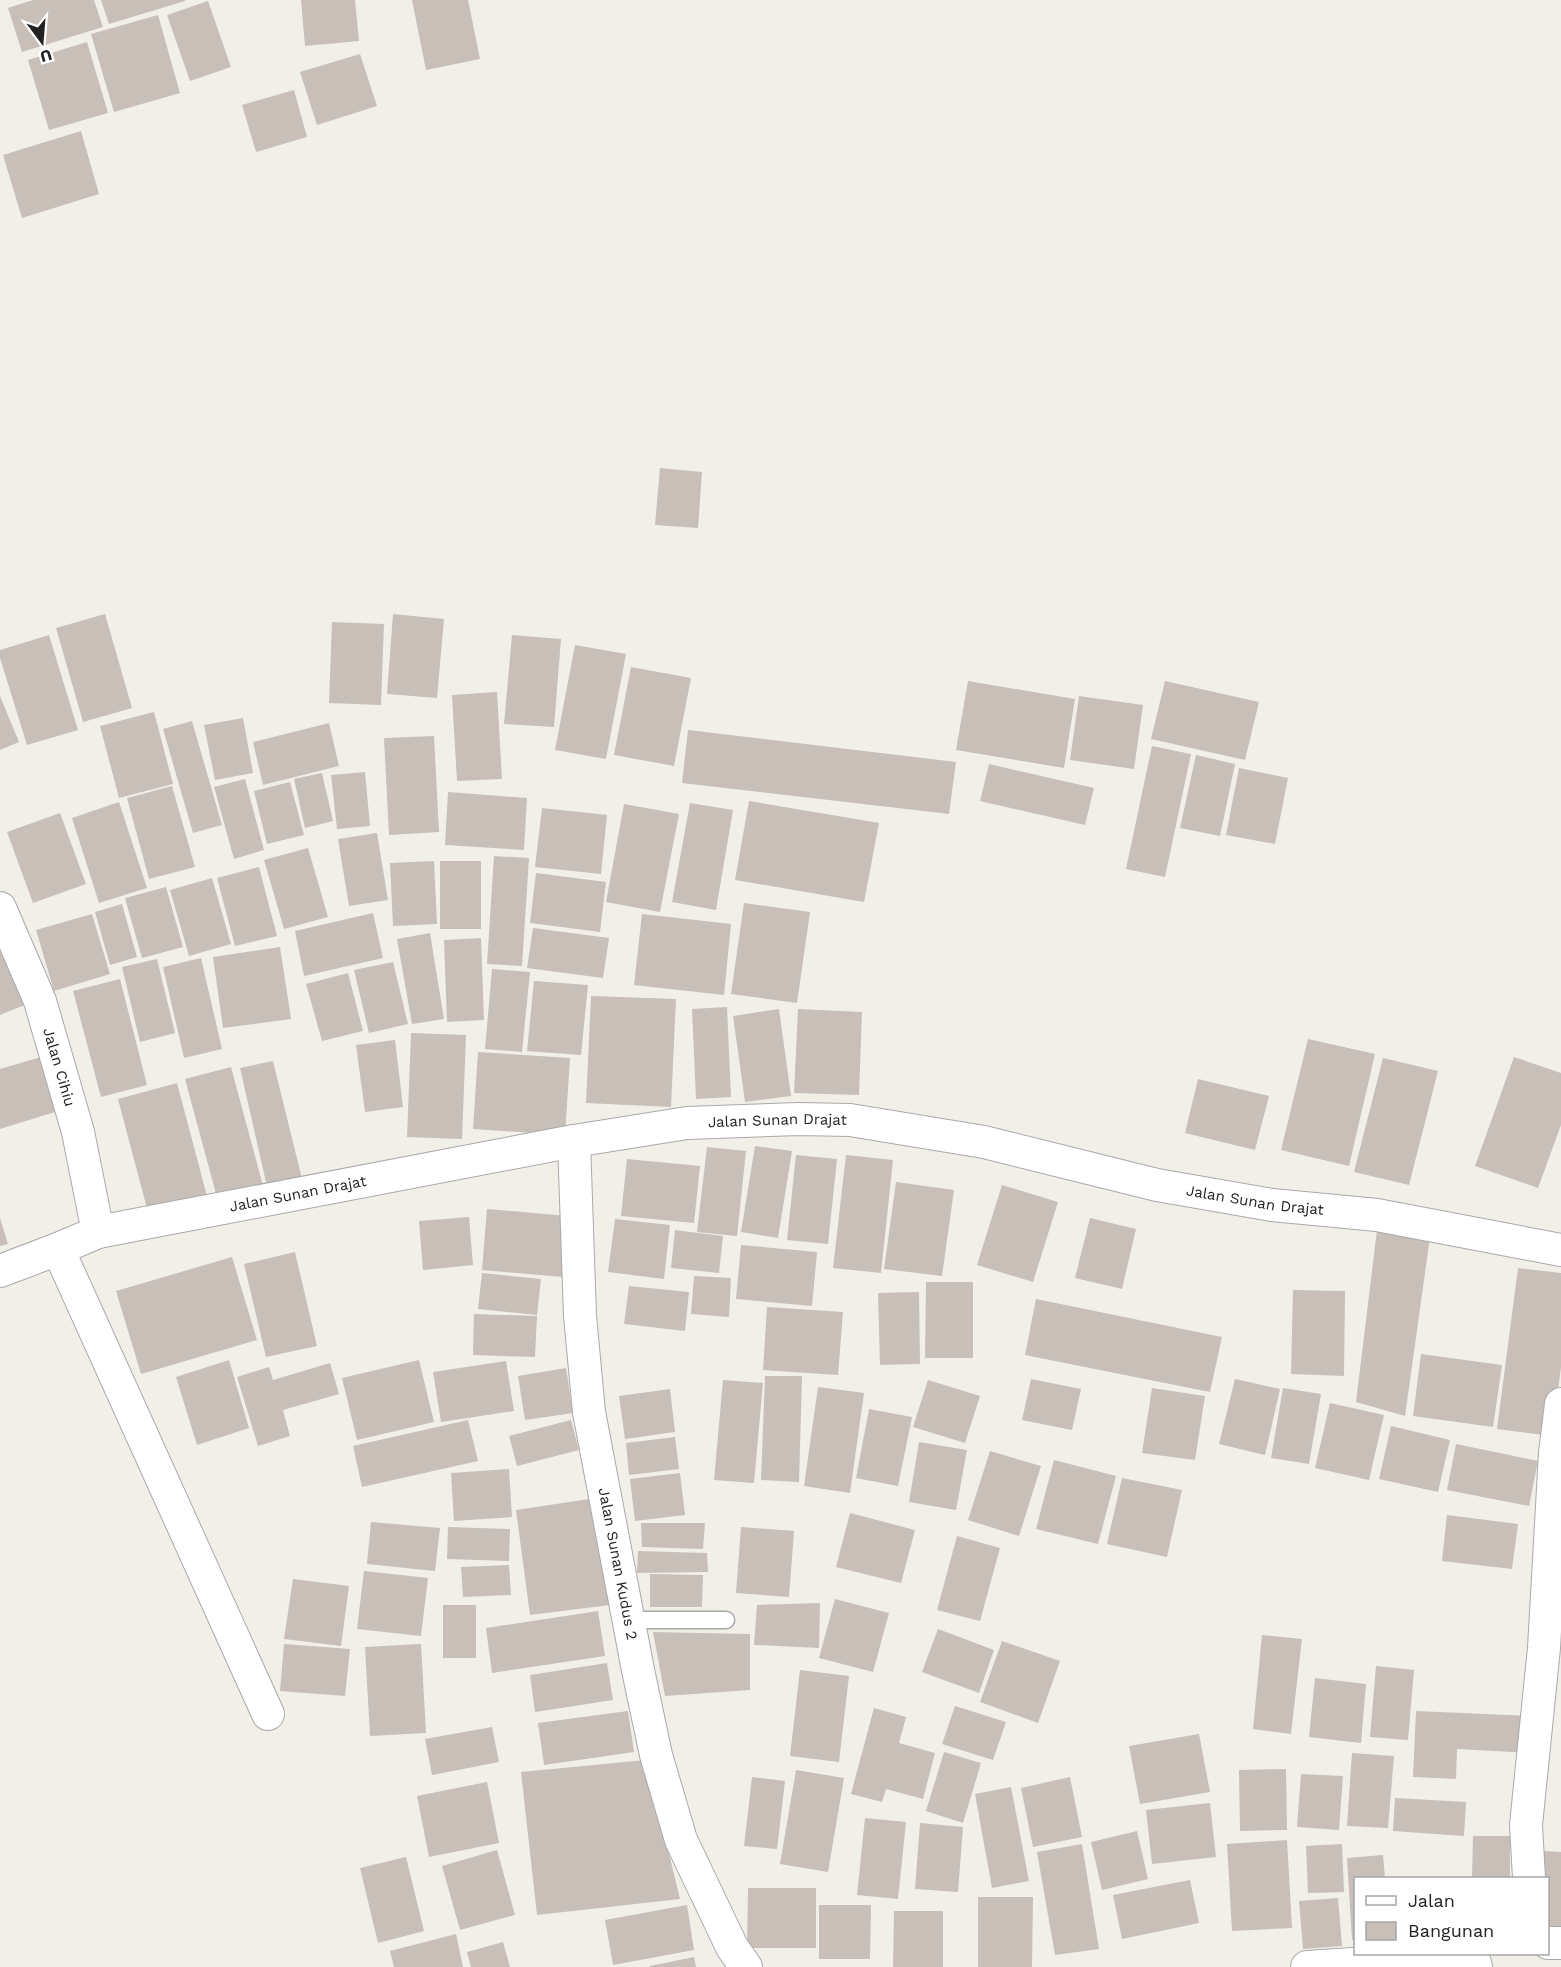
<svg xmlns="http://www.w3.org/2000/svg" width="1561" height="1967" viewBox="0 0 1561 1967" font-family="'Work Sans',sans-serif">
  <rect width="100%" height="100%" fill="#f2efe9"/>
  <path fill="#c7bfb8" d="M 33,0 L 94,0 L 103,27 L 22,52 L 8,8 Z
    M 101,0 L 185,0 L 185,1 L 109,24 Z
    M 301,0 L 355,0 L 359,41 L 305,46 Z
    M 412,0 L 468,0 L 480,59 L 426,70 Z
    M 208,1 L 231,67 L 190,81 L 167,15 Z
    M 158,15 L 180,93 L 114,112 L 91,34 Z
    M 87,42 L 108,113 L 49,130 L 28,60 Z
    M 360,54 L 377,106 L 317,125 L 300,72 Z
    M 294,90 L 307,137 L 256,152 L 242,105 Z
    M 81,131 L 99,194 L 22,218 L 3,155 Z
    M 660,468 L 702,472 L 698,528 L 655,525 Z
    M 105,614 L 132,708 L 83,722 L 56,628 Z
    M 393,614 L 444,619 L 437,698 L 387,694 Z
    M 332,622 L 384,624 L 381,705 L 329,703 Z
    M 49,635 L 78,730 L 27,745 L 0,658 L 0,650 Z
    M 512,635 L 561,639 L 554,727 L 504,724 Z
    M 575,645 L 626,654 L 606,759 L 555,750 Z
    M 631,667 L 691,678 L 674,766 L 614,755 Z
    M 968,681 L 1075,699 L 1064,768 L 956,750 Z
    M 1165,681 L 1259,702 L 1245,760 L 1151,739 Z
    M 497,692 L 502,779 L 457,781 L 452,695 Z
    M 0,696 L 19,742 L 0,750 Z
    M 1079,696 L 1143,705 L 1134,769 L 1070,760 Z
    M 154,712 L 173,784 L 119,798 L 100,726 Z
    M 243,718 L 253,773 L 215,780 L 204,725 Z
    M 192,721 L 222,825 L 193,833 L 163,729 Z
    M 329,723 L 339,766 L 263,785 L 253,742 Z
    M 688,730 L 956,762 L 949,814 L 682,783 Z
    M 434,736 L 439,832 L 389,835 L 384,738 Z
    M 1152,746 L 1191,754 L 1165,877 L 1126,869 Z
    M 1196,755 L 1235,764 L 1220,836 L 1180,828 Z
    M 989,764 L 1094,788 L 1085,825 L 980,801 Z
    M 1239,768 L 1288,778 L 1275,844 L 1226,835 Z
    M 365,772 L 370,826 L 337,829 L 331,775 Z
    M 322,773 L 333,821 L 305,828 L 294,779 Z
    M 245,779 L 264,850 L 234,859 L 214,787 Z
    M 290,782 L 304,835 L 267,844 L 254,791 Z
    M 172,786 L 195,867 L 149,879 L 127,798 Z
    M 448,792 L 527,798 L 524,850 L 445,845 Z
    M 749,801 L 879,823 L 864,902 L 735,880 Z
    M 119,802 L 147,888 L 99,903 L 72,818 Z
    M 690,803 L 733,810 L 716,910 L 672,902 Z
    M 624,804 L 679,814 L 660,912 L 606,902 Z
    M 542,808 L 607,815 L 601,874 L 535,867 Z
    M 60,813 L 86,884 L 33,903 L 7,832 Z
    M 377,833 L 388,900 L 349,906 L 338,839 Z
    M 308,848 L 328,917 L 284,929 L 264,860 Z
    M 494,856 L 529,858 L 522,966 L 487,964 Z
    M 434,861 L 437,924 L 393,926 L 390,863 Z
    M 440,861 L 481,861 L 481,929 L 440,929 Z
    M 259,867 L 277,936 L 235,946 L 217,878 Z
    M 536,873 L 606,882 L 600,932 L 530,923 Z
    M 212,878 L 231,944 L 189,956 L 170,890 Z
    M 166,887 L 183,947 L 142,958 L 125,898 Z
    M 744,903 L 810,912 L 797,1003 L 731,994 Z
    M 122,904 L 137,957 L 110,965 L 95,912 Z
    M 373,913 L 383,958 L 304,976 L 295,931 Z
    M 92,914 L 110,974 L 54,991 L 36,930 Z
    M 642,914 L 731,924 L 724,995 L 634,985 Z
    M 0,925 L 32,1002 L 0,1015 Z
    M 533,928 L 609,938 L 603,978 L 527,968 Z
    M 430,933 L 444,1019 L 412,1024 L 397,939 Z
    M 481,938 L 484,1020 L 447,1022 L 444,940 Z
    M 280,947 L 291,1019 L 223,1028 L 213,957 Z
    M 201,958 L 222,1049 L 184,1058 L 163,967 Z
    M 157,959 L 175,1033 L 140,1042 L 122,967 Z
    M 393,962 L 408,1024 L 369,1033 L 354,970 Z
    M 492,969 L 530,972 L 522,1052 L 485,1049 Z
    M 348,973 L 363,1031 L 322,1041 L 306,984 Z
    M 120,979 L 147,1085 L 101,1097 L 73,991 Z
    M 534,981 L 588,985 L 581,1055 L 527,1051 Z
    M 591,996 L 676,999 L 671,1107 L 586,1103 Z
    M 727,1007 L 731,1097 L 696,1099 L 692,1009 Z
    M 779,1009 L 791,1096 L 745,1102 L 733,1016 Z
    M 798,1009 L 862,1012 L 859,1095 L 794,1093 Z
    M 411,1033 L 466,1035 L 462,1139 L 407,1137 Z
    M 1308,1039 L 1375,1054 L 1349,1166 L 1281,1150 Z
    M 395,1040 L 403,1107 L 365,1112 L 356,1045 Z
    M 478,1052 L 570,1058 L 565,1135 L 473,1129 Z
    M 41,1057 L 58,1111 L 0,1129 L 0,1069 Z
    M 1514,1057 L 1561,1073 L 1561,1125 L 1538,1188 L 1475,1166 Z
    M 1383,1058 L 1438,1071 L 1409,1185 L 1354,1172 Z
    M 273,1061 L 303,1183 L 268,1191 L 240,1068 Z
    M 231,1067 L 265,1193 L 219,1205 L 185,1079 Z
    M 1198,1079 L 1269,1096 L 1255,1150 L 1185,1133 Z
    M 177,1083 L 208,1200 L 149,1216 L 118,1099 Z
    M 755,1146 L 792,1151 L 778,1238 L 741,1232 Z
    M 707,1147 L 746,1151 L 737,1236 L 697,1232 Z
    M 796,1155 L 837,1159 L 828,1244 L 787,1240 Z
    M 846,1155 L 893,1160 L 881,1273 L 833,1268 Z
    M 627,1159 L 700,1166 L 694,1223 L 621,1216 Z
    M 896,1182 L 954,1190 L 942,1276 L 884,1269 Z
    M 1002,1185 L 1058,1202 L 1033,1282 L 977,1265 Z
    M 487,1209 L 568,1216 L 563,1277 L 482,1270 Z
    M 469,1217 L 473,1265 L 423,1270 L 419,1221 Z
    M 0,1218 L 8,1244 L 0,1246 Z
    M 1090,1218 L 1136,1229 L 1122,1289 L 1075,1278 Z
    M 615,1219 L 670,1225 L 664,1279 L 608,1272 Z
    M 675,1230 L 723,1236 L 719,1273 L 671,1268 Z
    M 1377,1230 L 1430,1237 L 1405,1416 L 1356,1402 Z
    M 741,1245 L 817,1252 L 812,1306 L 736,1299 Z
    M 295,1252 L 317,1346 L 266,1357 L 244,1264 Z
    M 232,1257 L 257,1340 L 141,1374 L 116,1291 Z
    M 1518,1268 L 1561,1273 L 1561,1367 L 1552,1436 L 1497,1429 Z
    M 482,1273 L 541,1279 L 537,1315 L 478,1309 Z
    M 694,1276 L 731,1278 L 729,1317 L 691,1314 Z
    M 926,1282 L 973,1282 L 973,1358 L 925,1358 Z
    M 629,1286 L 689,1292 L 685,1331 L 624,1324 Z
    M 1293,1290 L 1345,1291 L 1344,1376 L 1291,1374 Z
    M 919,1292 L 920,1364 L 880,1365 L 878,1293 Z
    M 1036,1299 L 1222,1337 L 1210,1392 L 1025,1355 Z
    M 767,1307 L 843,1312 L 838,1375 L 763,1370 Z
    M 474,1314 L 537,1316 L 535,1357 L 473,1355 Z
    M 1421,1354 L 1502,1365 L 1493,1427 L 1413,1416 Z
    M 229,1360 L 249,1428 L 197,1445 L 176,1377 Z
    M 419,1360 L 434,1422 L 357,1440 L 342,1378 Z
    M 506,1361 L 514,1411 L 441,1422 L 433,1372 Z
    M 330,1363 L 339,1394 L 283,1410 L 290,1436 L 258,1446 L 237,1377 L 269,1367 L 273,1380 Z
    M 566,1368 L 573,1413 L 525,1420 L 518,1376 Z
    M 765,1376 L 802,1376 L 799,1482 L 761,1480 Z
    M 1031,1379 L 1081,1389 L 1072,1430 L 1022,1420 Z
    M 1235,1379 L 1280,1389 L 1265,1455 L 1219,1444 Z
    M 723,1380 L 763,1383 L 754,1483 L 714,1480 Z
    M 928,1380 L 980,1396 L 965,1443 L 913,1427 Z
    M 818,1387 L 864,1393 L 850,1493 L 804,1486 Z
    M 1152,1388 L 1205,1396 L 1195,1460 L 1142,1453 Z
    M 1283,1388 L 1321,1394 L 1309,1464 L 1271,1458 Z
    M 670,1389 L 675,1432 L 625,1439 L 619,1396 Z
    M 1330,1403 L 1384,1415 L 1369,1480 L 1315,1468 Z
    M 869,1409 L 912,1417 L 898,1486 L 856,1478 Z
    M 468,1420 L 478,1461 L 362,1487 L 353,1446 Z
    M 571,1420 L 579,1450 L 517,1466 L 509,1436 Z
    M 1391,1426 L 1450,1440 L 1438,1492 L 1379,1479 Z
    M 675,1437 L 679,1469 L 629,1475 L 626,1443 Z
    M 919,1442 L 967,1450 L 956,1510 L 909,1502 Z
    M 1456,1444 L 1538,1461 L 1529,1506 L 1447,1490 Z
    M 990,1451 L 1041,1466 L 1019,1536 L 968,1520 Z
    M 1054,1460 L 1116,1476 L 1098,1544 L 1036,1529 Z
    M 509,1469 L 512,1517 L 454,1521 L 451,1473 Z
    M 680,1473 L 685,1515 L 635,1521 L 630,1479 Z
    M 1122,1478 L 1182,1490 L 1167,1557 L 1107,1544 Z
    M 596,1498 L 610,1605 L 530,1615 L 516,1510 Z
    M 850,1513 L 915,1530 L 901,1583 L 836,1567 Z
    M 1447,1515 L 1518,1524 L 1512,1569 L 1442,1561 Z
    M 371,1522 L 440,1528 L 435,1571 L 367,1564 Z
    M 641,1523 L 705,1523 L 703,1549 L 642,1547 Z
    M 448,1527 L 510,1529 L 509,1561 L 447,1559 Z
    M 741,1527 L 794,1531 L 789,1597 L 736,1593 Z
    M 957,1536 L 1000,1548 L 980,1621 L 937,1610 Z
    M 638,1551 L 707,1553 L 708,1572 L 637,1573 Z
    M 509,1565 L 511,1595 L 463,1597 L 461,1567 Z
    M 364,1571 L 428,1578 L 421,1636 L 357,1629 Z
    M 650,1574 L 703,1575 L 702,1607 L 650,1607 Z
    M 293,1579 L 349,1586 L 341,1646 L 284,1639 Z
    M 835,1599 L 889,1613 L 873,1672 L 819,1658 Z
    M 820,1603 L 819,1648 L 754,1645 L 757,1605 Z
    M 443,1605 L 476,1605 L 476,1658 L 443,1658 Z
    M 598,1611 L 605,1656 L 492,1673 L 486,1628 Z
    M 938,1629 L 994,1650 L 979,1693 L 922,1672 Z
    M 653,1632 L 750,1634 L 750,1690 L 665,1696 Z
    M 1262,1635 L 1302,1639 L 1291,1734 L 1253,1729 Z
    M 1002,1641 L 1060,1661 L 1038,1723 L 980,1702 Z
    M 284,1644 L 350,1649 L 345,1696 L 280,1691 Z
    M 421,1644 L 426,1733 L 370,1736 L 365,1647 Z
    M 607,1663 L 613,1700 L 535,1712 L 530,1675 Z
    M 1376,1666 L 1414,1670 L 1408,1740 L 1370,1737 Z
    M 800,1670 L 849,1676 L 839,1762 L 790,1756 Z
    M 1315,1678 L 1366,1684 L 1361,1743 L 1309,1737 Z
    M 955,1706 L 1006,1722 L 993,1760 L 942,1744 Z
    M 874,1708 L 906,1717 L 899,1743 L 935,1753 L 923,1799 L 886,1789 L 882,1802 L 851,1794 Z
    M 628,1711 L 634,1752 L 544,1765 L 538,1723 Z
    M 1416,1711 L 1532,1716 L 1530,1753 L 1457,1749 L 1456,1779 L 1413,1777 Z
    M 492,1727 L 499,1762 L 432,1775 L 425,1739 Z
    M 1199,1734 L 1210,1792 L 1140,1804 L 1129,1746 Z
    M 944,1752 L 981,1763 L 963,1823 L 926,1811 Z
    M 1352,1753 L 1394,1756 L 1388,1828 L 1347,1826 Z
    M 646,1760 L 680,1899 L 537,1915 L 521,1772 Z
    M 1286,1769 L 1287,1830 L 1240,1831 L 1239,1770 Z
    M 796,1770 L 844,1778 L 828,1872 L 780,1864 Z
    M 1301,1774 L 1343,1776 L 1339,1830 L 1297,1827 Z
    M 752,1777 L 785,1781 L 777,1849 L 744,1846 Z
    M 1070,1777 L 1082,1837 L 1033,1847 L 1021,1788 Z
    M 487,1782 L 499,1843 L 429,1857 L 417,1796 Z
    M 1011,1787 L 1029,1881 L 992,1888 L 975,1794 Z
    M 1395,1798 L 1466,1802 L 1464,1836 L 1393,1831 Z
    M 1210,1803 L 1216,1857 L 1152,1864 L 1146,1810 Z
    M 865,1818 L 906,1822 L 898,1899 L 857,1895 Z
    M 920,1823 L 963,1827 L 958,1892 L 915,1889 Z
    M 1137,1831 L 1148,1879 L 1102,1890 L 1091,1842 Z
    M 1473,1836 L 1510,1836 L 1510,1878 L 1472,1878 Z
    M 1287,1840 L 1292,1928 L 1232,1931 L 1227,1844 Z
    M 1082,1844 L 1099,1949 L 1055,1955 L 1037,1852 Z
    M 1342,1844 L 1344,1892 L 1308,1893 L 1306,1846 Z
    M 497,1850 L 515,1915 L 460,1930 L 442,1866 Z
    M 1542,1851 L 1561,1852 L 1561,1929 L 1548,1929 L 1548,1878 L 1541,1878 Z
    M 1383,1855 L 1385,1878 L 1356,1878 L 1356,1939 L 1352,1940 L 1347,1858 Z
    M 406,1857 L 424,1931 L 378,1943 L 360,1868 Z
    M 1190,1880 L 1199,1923 L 1122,1939 L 1113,1895 Z
    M 748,1888 L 816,1888 L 816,1948 L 747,1948 Z
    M 978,1897 L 1033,1897 L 1032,1967 L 978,1967 Z
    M 1338,1898 L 1342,1946 L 1303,1949 L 1299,1901 Z
    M 687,1905 L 694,1950 L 613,1965 L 605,1920 Z
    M 819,1905 L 871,1905 L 870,1959 L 819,1959 Z
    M 894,1911 L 943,1911 L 943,1967 L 893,1967 Z
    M 456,1934 L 463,1967 L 394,1967 L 390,1951 Z
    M 503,1942 L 510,1967 L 471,1967 L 467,1952 Z
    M 694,1957 L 696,1967 L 650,1967 L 650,1966 Z"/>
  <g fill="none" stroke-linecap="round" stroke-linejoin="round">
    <defs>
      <path id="service" d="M 628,1620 L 726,1620"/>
      <g id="minor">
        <path id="s1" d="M 0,908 L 40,1001 L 78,1132 L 98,1232"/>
        <path id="s2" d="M 574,1141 L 580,1316 L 589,1412 L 638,1670 L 656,1755 L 681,1840 L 732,1947 L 746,1967"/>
        <path d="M 58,1249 L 268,1714"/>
        <path id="s3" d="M 0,1271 L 58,1249 L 98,1232 L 574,1141 L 687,1123 L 799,1119 L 850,1120 L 984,1142 L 1157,1185 L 1272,1205 L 1377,1215 L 1561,1250"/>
        <path d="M 1529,1878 L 1526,1825 L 1544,1648 L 1555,1453 L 1561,1404"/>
        <path d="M 1548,1943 L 1561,1943"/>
        <path d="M 1307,1967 L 1473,1956 L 1476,1967"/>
      </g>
    </defs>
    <use href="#service" stroke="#a9a9a9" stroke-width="19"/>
    <use href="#minor" stroke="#a9a9a9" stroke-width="34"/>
    <use href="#service" stroke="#fff" stroke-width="16"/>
    <use href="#minor" stroke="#fff" stroke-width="32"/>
  </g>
  <g text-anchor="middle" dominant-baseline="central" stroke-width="4.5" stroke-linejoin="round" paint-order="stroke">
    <g font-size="15" fill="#222" stroke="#fff">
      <text stroke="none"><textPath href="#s1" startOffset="170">Jalan Cihiu</textPath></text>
      <text stroke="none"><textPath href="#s3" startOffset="795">Jalan Sunan Drajat</textPath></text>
      <text stroke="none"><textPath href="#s3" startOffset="309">Jalan Sunan Drajat</textPath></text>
      <text stroke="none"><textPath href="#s3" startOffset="1281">Jalan Sunan Drajat</textPath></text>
      <text stroke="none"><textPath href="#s2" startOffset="426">Jalan Sunan Kudus 2</textPath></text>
    </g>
  </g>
  <rect x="1354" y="1877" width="195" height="78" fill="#ffffff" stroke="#a7a7a7" stroke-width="1.5"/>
  <rect x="1366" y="1896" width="30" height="9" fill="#ffffff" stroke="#a7a7a7" stroke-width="1.5"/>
  <text x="1408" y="1907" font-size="18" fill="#222222">Jalan</text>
  <rect x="1366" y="1922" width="30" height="18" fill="#c7bfb8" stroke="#a7a7a7" stroke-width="1.5"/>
  <text x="1408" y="1937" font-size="18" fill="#222222">Bangunan</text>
  <g transform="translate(42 42) rotate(164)" stroke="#ffffff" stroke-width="4.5" paint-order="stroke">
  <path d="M0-4.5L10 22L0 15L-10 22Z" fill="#222222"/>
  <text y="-9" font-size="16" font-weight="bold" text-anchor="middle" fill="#222222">U</text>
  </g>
</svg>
